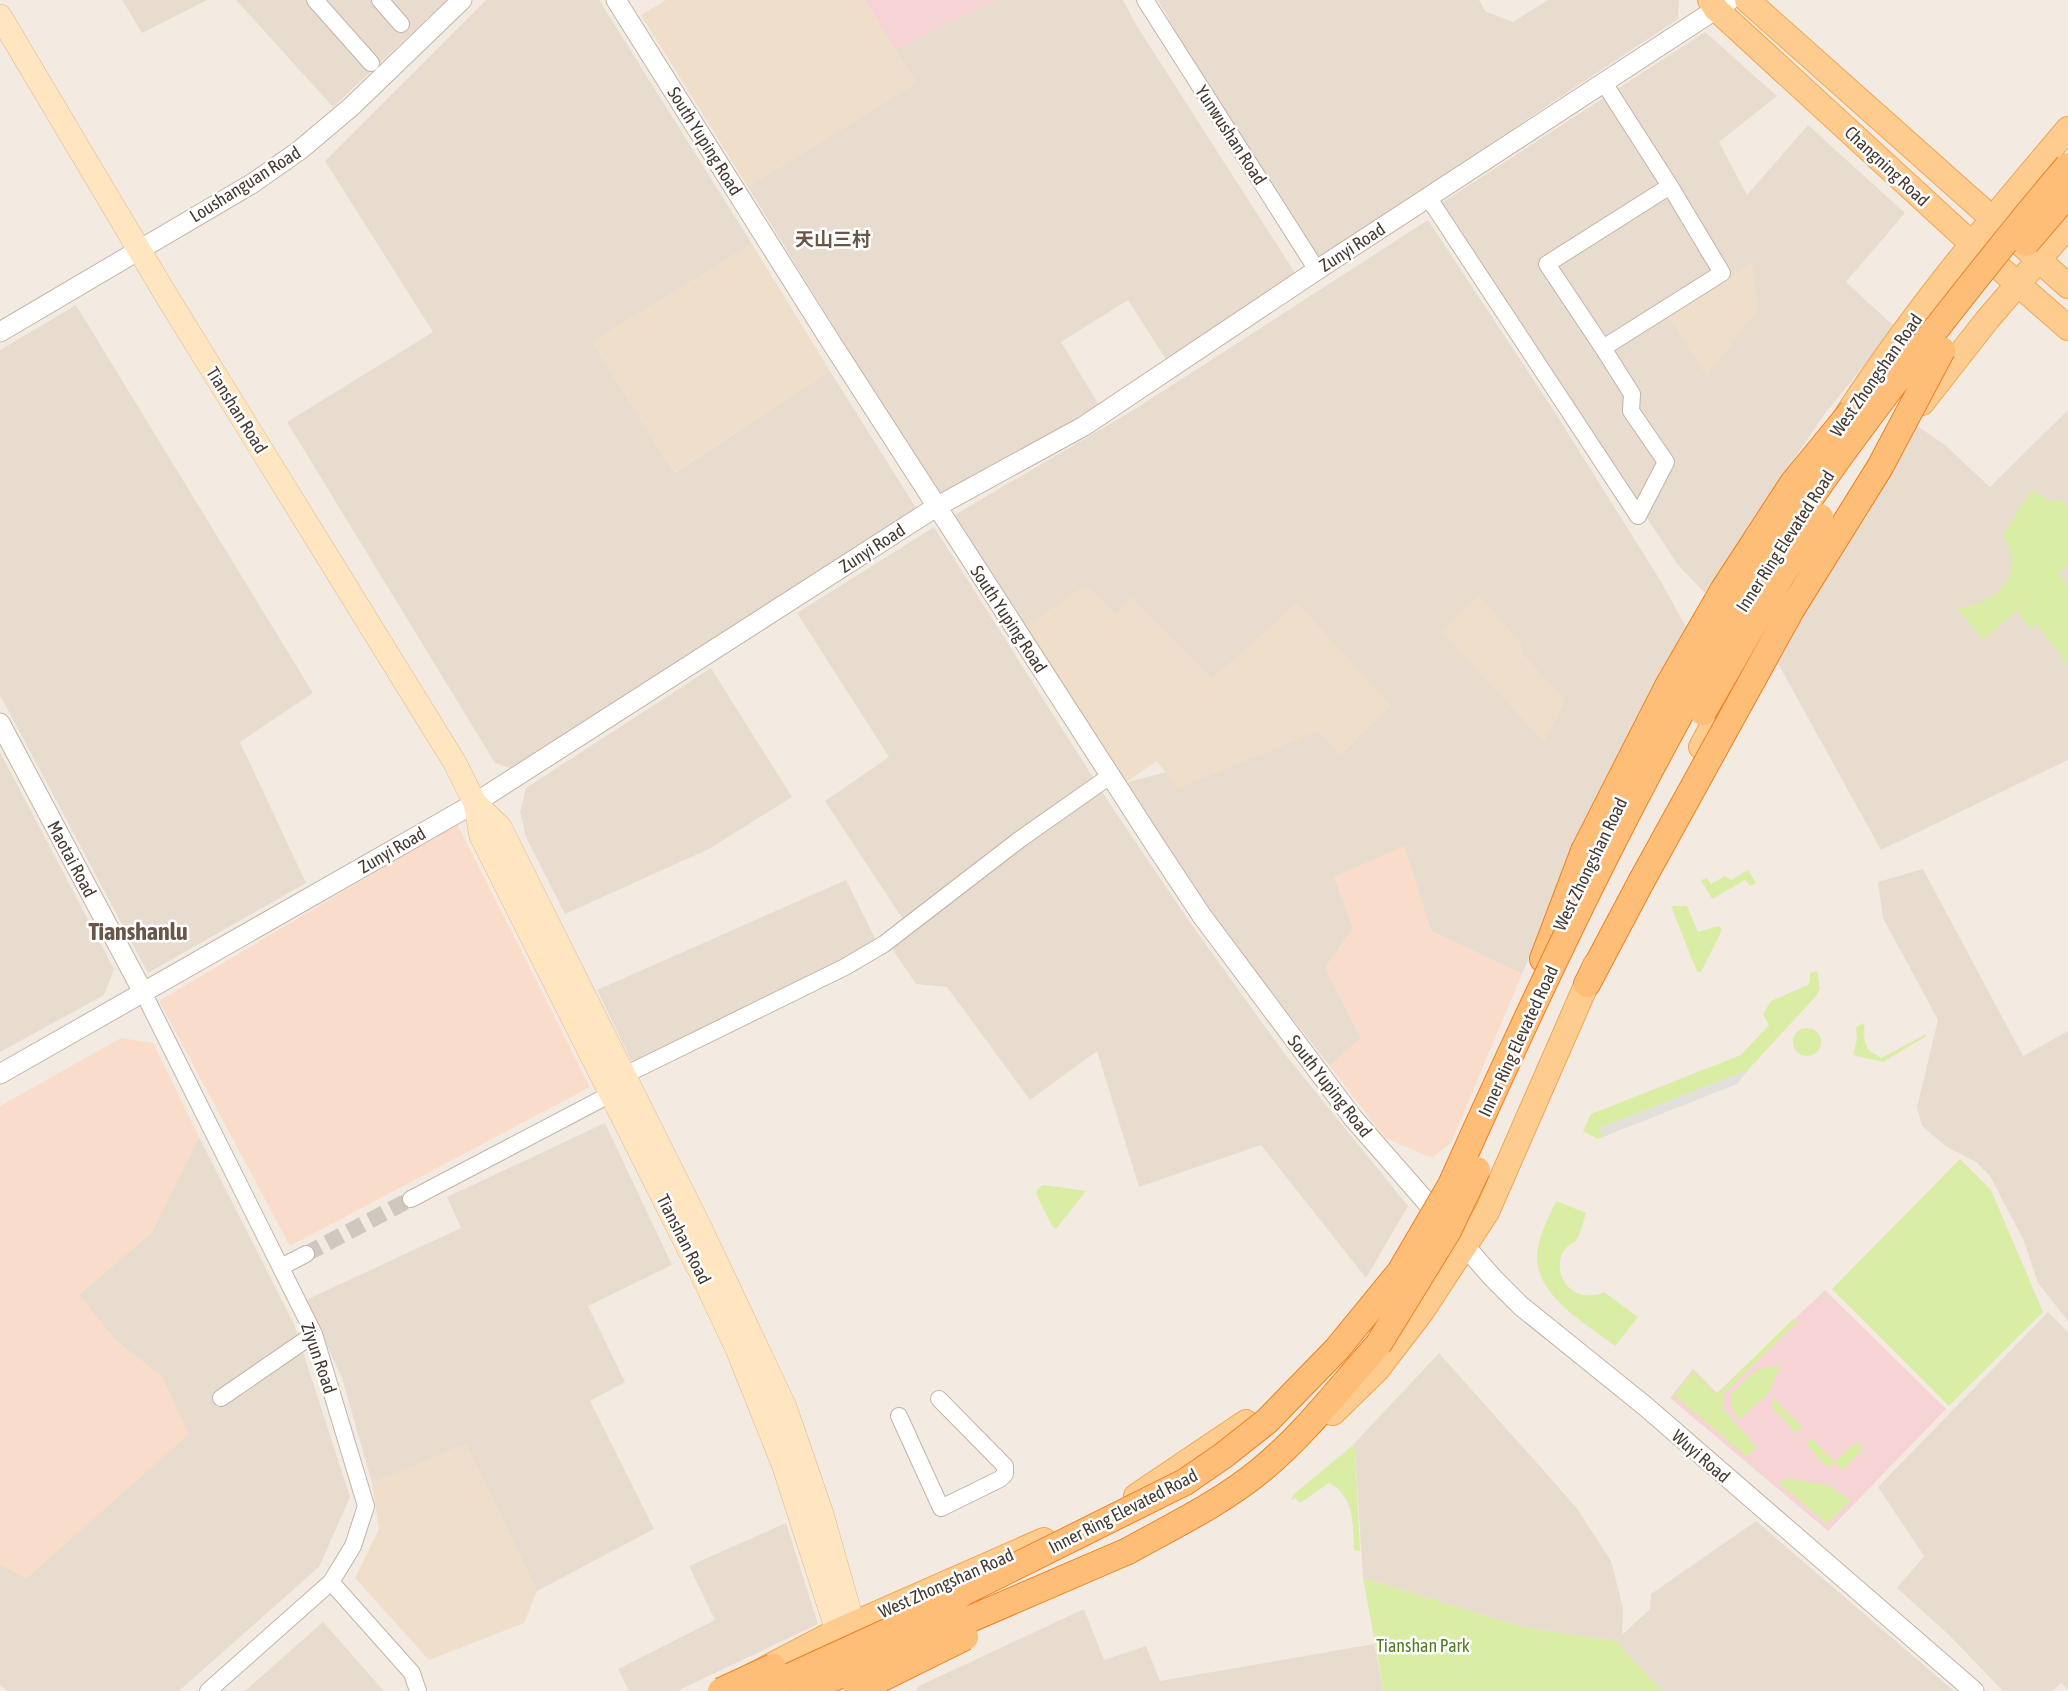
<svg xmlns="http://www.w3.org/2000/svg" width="2068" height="1691" viewBox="0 0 2068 1691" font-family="'Asap Condensed','Noto Sans SC',sans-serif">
  <rect width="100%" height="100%" fill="#f3ebe2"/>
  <path fill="#e8dccf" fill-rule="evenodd" d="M 122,0 L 207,0 L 142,33 Z
    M 236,0 L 447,0 L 333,107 Z
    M 486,0 L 599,0 L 752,244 L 592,342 L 674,473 L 830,371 L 918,511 L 510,768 L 495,763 L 287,422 L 433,332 L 325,161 Z
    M 997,0 L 1123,0 L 1135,23 L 1297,276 L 1167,361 L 1128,300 L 1061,342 L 1099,405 L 939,498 L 748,187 L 916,83 L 895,49 Z
    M 1158,0 L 1479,0 L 1485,11 L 1513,22 L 1548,0 L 1679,0 L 1678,19 L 1318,258 L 1192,60 Z
    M 1705,32 L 1777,96 L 1719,142 L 1747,195 L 1808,125 L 1905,213 L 1846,282 L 1895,327 L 1823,416 L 1705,593 L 1678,565 L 1440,204 Z
    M 1428,220 L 1556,414 L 1660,580 L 1692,638 L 1582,836 L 1522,974 L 1431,931 L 1404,847 L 1353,929 L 1325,968 L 1361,1038 L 1330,1066 L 1215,921 L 1125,783 L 1319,731 L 1341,754 L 1391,705 L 1211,679 L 1131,598 L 1116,614 L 1024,627 L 953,516 L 1132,411 ZM 1441,632 L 1519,640 L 1523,655 L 1565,701 Z
    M 76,305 L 313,693 L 240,742 L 306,883 L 148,973 L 0,695 L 0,350 Z
    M 2068,410 L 2068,760 L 1881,850 L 1775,658 L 1916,425 L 1945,445 L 1990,487 Z
    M 934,527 L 1108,801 L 1189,921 L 1284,1053 L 1408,1206 L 1366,1278 L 1261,1145 L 1139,1187 L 1097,1051 L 1030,1100 L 947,987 L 916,984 L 888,943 L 908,927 L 825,801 L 889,757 L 797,613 Z
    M 711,668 L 792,797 L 709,849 L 565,914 L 526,837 L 520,812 L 526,788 Z
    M 0,752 L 114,969 L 104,995 L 0,1052 Z
    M 1923,869 L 2023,1056 L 2068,1031 L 2068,1321 L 2038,1283 L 2024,1241 L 1990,1176 L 1976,1162 L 1947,1147 L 1922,1126 L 1917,1107 L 1938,1020 L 1883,918 L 1878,882 Z
    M 846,880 L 878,944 L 633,1064 L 597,990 Z
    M 605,1123 L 672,1265 L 588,1306 L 625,1382 L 590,1401 L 654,1529 L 537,1591 L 466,1444 L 372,1483 L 342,1378 L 306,1300 L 461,1228 L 447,1197 Z
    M 199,1137 L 294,1324 L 350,1497 L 319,1567 L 179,1691 L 8,1691 L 0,1685 L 0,1564 L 27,1578 L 163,1378 L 115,1340 L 79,1295 L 152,1232 Z
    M 2048,1312 L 2068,1332 L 2068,1690 L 2061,1683 L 2052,1691 L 2003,1691 L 1948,1634 L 1897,1588 L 1924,1556 L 1878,1487 Z
    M 1439,1353 L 1576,1507 L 1611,1561 L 1623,1608 L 1622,1635 L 1650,1609 L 1651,1594 L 1756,1521 L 1954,1691 L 1662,1691 L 1615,1641 L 1521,1627 L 1363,1578 L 1355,1449 L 1352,1446 Z
    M 786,1523 L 818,1624 L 677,1691 L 629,1691 L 618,1669 L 715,1620 L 689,1566 Z
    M 1084,1609 L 1104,1660 L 1146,1646 L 1160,1681 L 1374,1644 L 1384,1691 L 916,1691 L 919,1686 Z
    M 323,1622 L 384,1691 L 245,1691 Z"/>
  <path fill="#f9ddca" d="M 457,824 L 590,1087 L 290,1246 L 159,1001 Z
    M 1404,846 L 1431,931 L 1522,974 L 1451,1143 L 1432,1158 L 1385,1138 L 1330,1066 L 1361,1038 L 1325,968 L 1353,929 L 1334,877 Z
    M 121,1038 L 153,1043 L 199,1137 L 152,1232 L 79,1295 L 115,1340 L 163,1378 L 189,1434 L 27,1578 L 0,1564 L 0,1106 Z"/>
  <path fill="#eedeca" d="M 666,0 L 865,0 L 916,83 L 748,187 L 641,15 Z
    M 752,244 L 830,371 L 673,473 L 592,342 Z
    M 1752,262 L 1758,309 L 1707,377 L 1668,317 Z
    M 1086,585 L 1115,614 L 1131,598 L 1211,679 L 1297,603 L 1391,705 L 1341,754 L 1319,731 L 1177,789 L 1157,761 L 1125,783 L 1024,627 Z
    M 1478,595 L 1519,640 L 1523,655 L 1565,701 L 1544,742 L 1441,632 Z
    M 466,1443 L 537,1591 L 524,1623 L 429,1660 L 355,1578 L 379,1529 L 372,1483 Z"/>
  <path fill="#f6d3d5" d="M 865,0 L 997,0 L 895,49 Z
    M 1825,1290 L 1946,1409 L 1828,1531 L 1670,1398 L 1693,1369 L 1717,1393 Z"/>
  <path fill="#d9eda5" d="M 2031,490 L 2053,503 L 2057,498 L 2068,506 L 2068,565 L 2058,574 L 2068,585 L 2068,669 L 2059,652 L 2036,624 L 2030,629 L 2017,612 L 2047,585 L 1983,640 L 1957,608 C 1997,604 2027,576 2003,535 Z
    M 1748,870 L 1756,883 L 1750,886 L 1745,880 L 1712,899 L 1701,880 L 1707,878 L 1711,884 L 1725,876 L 1731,880 Z
    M 1671,906 L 1687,906 L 1698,932 L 1719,926 L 1722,930 L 1701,972 L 1697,972 Z
    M 1817,971 L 1820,989 L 1816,996 L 1748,1070 L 1600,1128 L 1603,1137 L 1598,1139 L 1583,1131 L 1591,1114 L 1741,1055 L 1769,1025 L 1763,1014 L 1771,1001 L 1808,985 L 1810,981 L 1810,973 Z
    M 1864,1023 C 1865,1033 1862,1045 1871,1052 C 1875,1054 1878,1055 1881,1058 L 1926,1034 L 1925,1037 L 1883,1062 L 1853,1055 L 1857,1039 L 1856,1027 Z
    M1793 1042a14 14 0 1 1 28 0a14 14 0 1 1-28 0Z
    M 1960,1159 L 1991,1190 L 2043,1312 L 1949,1406 L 1832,1289 Z
    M 1043,1185 L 1086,1191 L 1056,1229 L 1052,1226 L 1036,1194 L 1037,1190 Z
    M 1556,1201 L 1586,1213 C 1583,1221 1581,1232 1577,1239 C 1574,1244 1572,1242 1568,1246 C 1555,1258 1558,1280 1572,1290 C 1582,1297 1593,1297 1604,1292 L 1638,1317 L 1615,1346 C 1584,1322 1529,1293 1538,1247 C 1541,1231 1550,1215 1556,1201 Z
    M 1793,1319 L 1797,1322 L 1723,1395 L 1724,1410 L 1756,1447 L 1747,1457 L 1674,1395 L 1693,1371 L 1717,1394 Z
    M 1774,1366 L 1780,1367 L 1768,1394 L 1739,1420 L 1731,1407 L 1731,1394 C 1745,1381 1754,1368 1774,1366 Z
    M 1774,1396 C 1779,1408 1793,1417 1802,1427 L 1796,1433 L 1771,1406 Z
    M 1812,1438 L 1834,1462 L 1856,1442 L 1863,1450 L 1842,1470 L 1834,1462 L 1828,1468 L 1806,1444 Z
    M 1352,1446 L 1355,1448 L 1360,1551 L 1354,1550 C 1353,1525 1355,1496 1329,1483 L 1300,1503 L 1296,1498 L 1291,1500 L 1294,1494 Z
    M 1788,1479 L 1827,1485 L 1851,1500 L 1827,1524 L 1778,1482 Z
    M 1363,1578 L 1521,1627 L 1615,1641 L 1662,1691 L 1384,1691 Z"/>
  <path fill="#e3dfdb" d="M 1748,1070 L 1737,1084 L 1603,1137 L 1600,1128 Z"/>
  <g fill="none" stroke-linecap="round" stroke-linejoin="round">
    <path stroke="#d0c8bf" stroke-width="16" stroke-dasharray="16 8" stroke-linecap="butt" d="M 306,1254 L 411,1199"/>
    <defs>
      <path id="minor" d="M 315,0 L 371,63
        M 380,0 L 401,24
        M 1145,0 L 1317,270
        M 1428,197 L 1638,516 L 1666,462 L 1631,411 L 1632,394 L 1603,348 L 1722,273 L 1670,186
        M 1603,348 L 1547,264 L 1670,186 L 1604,83
        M 144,994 L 314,1334 L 366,1506 L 353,1546 L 331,1582 L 208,1691
        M 625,1075 L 845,967 L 884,944 L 1019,840 L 1110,776
        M 411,1199 L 611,1094
        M 281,1267 L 306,1254
        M 221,1398 L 314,1334
        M 899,1416 L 941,1508 L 1000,1479 L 1005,1474 L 1005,1466 L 939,1399
        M 331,1582 L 412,1673 L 418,1691"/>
      <path id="tertiary" d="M 616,0 L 829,339 L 1157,848 L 1202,916 L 1353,1118 L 1492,1277 L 1521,1306 L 1645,1406 L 1974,1691
        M 0,332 L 253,183 L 300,150 L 351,107 L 462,0
        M 0,723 L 144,994
        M 0,1074 L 475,803 L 936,507 L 1084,426 L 1317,270 L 1730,0"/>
      <path id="secondary" d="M 0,16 L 166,295 L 455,763 L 475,803 L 481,836 L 706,1283 L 737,1349 L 783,1464 L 843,1649
        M 475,803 L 500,827 L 700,1227 L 785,1407 L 822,1514 L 850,1613 L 860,1639"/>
      <path id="primary" d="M 1710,0 L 1716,9 L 1972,244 L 2068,328
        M 1747,0 L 2068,286
        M 1922,403 L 1987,320 L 2068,226
        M 1839,427 C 1906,321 1987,224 2068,129
        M 1701,747 L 1757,643
        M 1333,1413 L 1377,1370 L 1423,1310 L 1487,1212 L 1595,965
        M 1136,1496 L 1246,1422
        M 753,1675 L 835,1632 L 1044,1540"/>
      <path id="trunk" d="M 1543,959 L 1584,851
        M 1587,984 L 1641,882
        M 1128,1551 C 1173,1526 1221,1503 1261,1470 C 1305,1434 1340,1387 1378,1345"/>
    </defs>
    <use href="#minor" stroke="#c2b4a7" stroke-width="18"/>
    <use href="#tertiary" stroke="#c2b4a7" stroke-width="21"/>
    <use href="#secondary" stroke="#dcba8e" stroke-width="24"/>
    <use href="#primary" stroke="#f1a652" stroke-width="26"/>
    <use href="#trunk" stroke="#ef8020" stroke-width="28"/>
    <use href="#minor" stroke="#fff" stroke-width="16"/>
    <use href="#tertiary" stroke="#fff" stroke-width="19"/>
    <use href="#secondary" stroke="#ffe5c0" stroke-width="23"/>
    <use href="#primary" stroke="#ffcc8f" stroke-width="24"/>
    <use href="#trunk" stroke="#ffbe78" stroke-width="26"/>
    <defs>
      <path id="trunk-bridge" d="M 2026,243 L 2068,194
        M 1703,712 L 1781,576 L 1820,517
        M 1584,851 L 1668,686 L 1724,589 L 1793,483 L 1852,411
        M 1641,882 L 1791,610 L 1880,467 L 1942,350
        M 1378,1345 L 1448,1231 L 1477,1170
        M 721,1691 L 773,1667
        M 758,1691 L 944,1606 L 964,1592 L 1185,1482 L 1224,1455 L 1267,1421 L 1337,1349 L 1400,1272 L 1451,1185 C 1545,975 1644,765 1764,569 C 1811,492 1866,420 1921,348 C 1969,287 2017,225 2068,166
        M 803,1691 L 1128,1551
        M 856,1691 L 965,1637"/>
    </defs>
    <use href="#trunk-bridge" stroke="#ef8020" stroke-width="28" stroke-linecap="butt"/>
    <use href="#trunk-bridge" stroke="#ffbe78" stroke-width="26"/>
  </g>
  <g text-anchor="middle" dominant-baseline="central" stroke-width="5" stroke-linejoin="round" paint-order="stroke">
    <g font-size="18" fill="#453a32" stroke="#fff">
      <text transform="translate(1231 135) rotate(57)">Yunwushan Road</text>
      <text transform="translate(705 141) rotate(58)">South Yuping Road</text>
      <text transform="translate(1887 166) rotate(43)">Changning Road</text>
      <text transform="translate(245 184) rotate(-32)">Loushanguan Road</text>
      <text transform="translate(1352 247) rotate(-33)">Zunyi Road</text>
      <text transform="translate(1876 375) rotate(-55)">West Zhongshan Road</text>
      <text transform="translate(237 410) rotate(58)">Tianshan Road</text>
      <text transform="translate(1785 541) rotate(-57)">Inner Ring Elevated Road</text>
      <text transform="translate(872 548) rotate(-33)">Zunyi Road</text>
      <text transform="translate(1009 619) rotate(57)">South Yuping Road</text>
      <text transform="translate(392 850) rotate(-30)">Zunyi Road</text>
      <text transform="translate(72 859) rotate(62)">Maotai Road</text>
      <text transform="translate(1590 864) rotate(-64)">West Zhongshan Road</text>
      <text transform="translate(1518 1041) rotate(-65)">Inner Ring Elevated Road</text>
      <text transform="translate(1330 1086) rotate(52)">South Yuping Road</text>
      <text transform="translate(684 1239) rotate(63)">Tianshan Road</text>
      <text transform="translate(319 1358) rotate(71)">Ziyun Road</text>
      <text transform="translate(1701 1456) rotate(41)">Wuyi Road</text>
      <text transform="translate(1123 1511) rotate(-27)">Inner Ring Elevated Road</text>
      <text transform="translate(946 1583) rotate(-24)">West Zhongshan Road</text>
    </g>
    <g font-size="18" fill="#537d1f" stroke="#fff">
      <text x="1423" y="1645">Tianshan Park</text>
    </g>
    <g font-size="19" font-weight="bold" fill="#695648" stroke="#fff">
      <text x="833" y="239">天山三村</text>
    </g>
    <g font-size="24" font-weight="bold" fill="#695648" stroke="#fff">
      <text x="138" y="931">Tianshanlu</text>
    </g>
  </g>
</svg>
